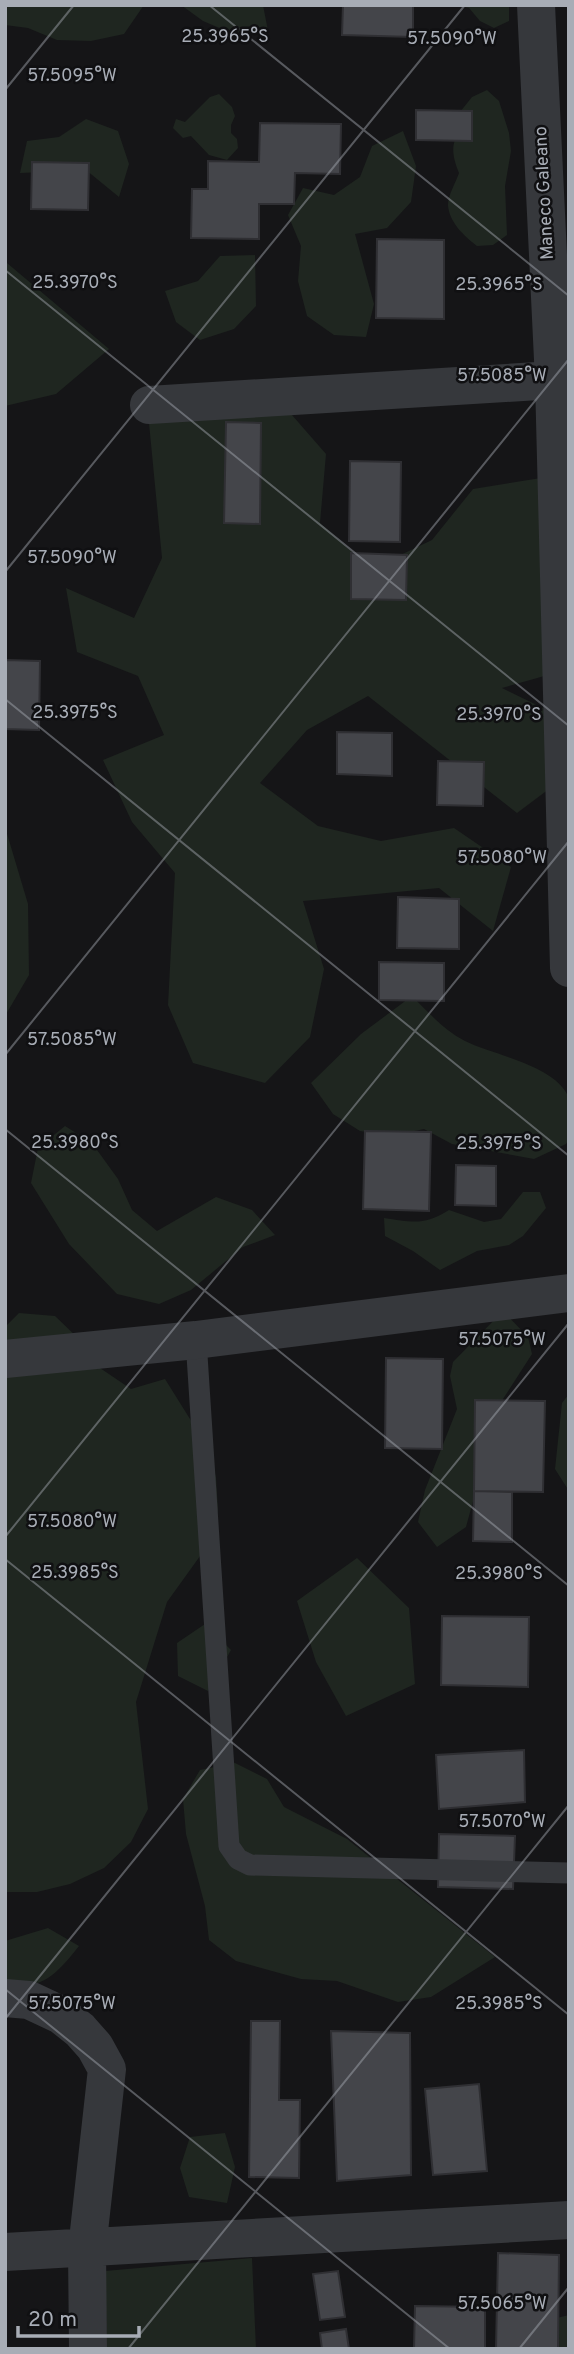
<svg xmlns="http://www.w3.org/2000/svg" width="574" height="2354" viewBox="0 0 574 2354" font-family="Overpass,sans-serif">
  <rect width="100%" height="100%" fill="#151517"/>
  <path fill="#1f2620" d="M 5,5 L 144,5 L 124,34 L 91,41 L 57,40 L 28,28 L 5,25 Z
    M 181,5 L 263,5 L 268,31 L 236,35 L 203,21 Z
    M 456,5 L 509,5 L 509,21 L 494,28 L 480,21 L 469,8 Z
    M 487,90 L 499,101 L 509,133 L 511,151 L 505,186 L 507,235 L 493,245 L 477,246 C 464,236 449,222 448,205 C 448,195 456,182 459,173 C 452,155 450,144 461,129 L 460,112 L 472,97 Z
    M 219,94 L 232,107 L 235,116 L 231,125 L 231,133 L 237,139 L 238,148 L 227,160 L 209,155 L 191,136 L 183,138 L 173,128 L 176,119 L 185,122 L 210,97 Z
    M 86,119 L 118,131 L 129,164 L 119,197 L 86,170 L 20,173 L 27,141 L 59,137 Z
    M 403,131 L 416,166 L 411,202 L 387,228 L 355,234 L 374,304 L 366,337 L 334,335 L 307,316 L 298,281 L 301,246 L 288,215 L 303,188 L 334,195 L 360,177 L 372,146 Z
    M 255,255 L 256,306 L 234,329 L 200,340 L 176,322 L 165,291 L 198,281 L 220,256 Z
    M 5,258 L 7,263 L 109,349 L 56,394 L 5,406 Z
    M 278,399 L 326,454 L 320,523 L 371,569 L 432,540 L 473,489 L 541,478 L 569,669 L 502,688 L 543,708 L 569,774 L 517,813 L 368,696 L 307,730 L 260,783 L 318,826 L 381,841 L 454,828 L 511,867 L 493,931 L 439,888 L 303,901 L 324,969 L 310,1037 L 265,1083 L 193,1063 L 168,1005 L 175,873 L 132,822 L 103,760 L 164,735 L 138,676 L 77,652 L 66,588 L 134,618 L 162,558 L 149,423 Z
    M 5,827 L 28,904 L 29,975 L 5,1016 Z
    M 412,996 C 428,1012 445,1031 465,1041 C 493,1055 554,1065 568,1096 C 572,1107 569,1127 569,1139 L 566,1144 L 534,1159 L 452,1144 L 424,1129 L 391,1136 L 360,1131 L 333,1114 L 311,1083 L 361,1034 Z
    M 65,1126 L 92,1143 L 118,1179 L 132,1210 L 157,1231 L 216,1197 L 252,1210 L 275,1235 L 243,1247 L 191,1290 L 159,1304 L 117,1294 L 69,1244 L 31,1183 L 38,1148 Z
    M 523,1192 L 540,1192 L 546,1208 L 523,1236 L 509,1245 L 477,1251 L 440,1270 L 413,1251 L 385,1236 L 384,1218 C 412,1222 424,1226 449,1210 L 484,1222 L 501,1219 Z
    M 503,1311 L 528,1337 L 532,1354 L 503,1399 L 502,1433 L 484,1461 L 466,1527 L 437,1547 L 418,1522 L 425,1490 L 457,1409 L 450,1376 L 453,1362 Z
    M 19,1313 L 55,1316 L 80,1340 L 100,1368 L 131,1389 L 165,1379 L 205,1443 L 216,1477 L 218,1510 L 208,1545 L 167,1602 L 136,1702 L 148,1809 L 131,1842 L 104,1868 L 70,1884 L 37,1892 L 5,1892 L 5,1327 Z
    M 569,1394 L 569,1491 L 555,1469 L 562,1403 Z
    M 357,1558 L 409,1608 L 415,1684 L 346,1716 L 316,1662 L 297,1601 Z
    M 205,1624 L 231,1650 L 208,1691 L 178,1676 L 177,1643 Z
    M 235,1763 L 267,1779 L 284,1807 L 347,1839 L 495,1957 L 431,1997 L 398,2002 L 337,1981 L 301,1979 L 236,1961 L 209,1940 L 205,1906 L 186,1834 L 183,1799 L 200,1770 Z
    M 48,1928 L 79,1946 C 55,1976 45,1987 5,1988 L 5,1941 Z
    M 225,2133 L 235,2167 L 227,2203 L 189,2197 L 180,2168 L 190,2137 Z
    M 252,2258 L 256,2349 L 107,2349 L 105,2271 Z
    M 569,2315 L 569,2349 L 521,2349 L 540,2322 Z"/>
  <path fill="#44454a" stroke="#2f2f33" stroke-width="2" d="M 343,5 L 413,5 L 413,37 L 342,35 Z
    M 416,110 L 472,111 L 472,141 L 416,140 Z
    M 260,123 L 341,124 L 340,174 L 295,173 L 294,204 L 259,204 L 259,239 L 191,238 L 192,189 L 208,189 L 208,161 L 259,162 Z
    M 32,162 L 89,163 L 88,210 L 31,209 Z
    M 377,239 L 444,240 L 444,319 L 376,318 Z
    M 226,422 L 261,423 L 260,524 L 224,523 Z
    M 350,461 L 401,462 L 400,542 L 349,541 Z
    M 351,553 L 407,555 L 406,600 L 351,599 Z
    M 5,660 L 40,661 L 39,730 L 5,729 Z
    M 337,732 L 392,733 L 392,776 L 337,774 Z
    M 438,761 L 484,762 L 483,806 L 437,805 Z
    M 398,897 L 459,899 L 459,949 L 397,948 Z
    M 379,962 L 444,963 L 444,1001 L 379,1000 Z
    M 365,1131 L 431,1132 L 429,1211 L 363,1209 Z
    M 456,1165 L 496,1166 L 496,1206 L 455,1205 Z
    M 386,1358 L 443,1359 L 442,1449 L 385,1448 Z
    M 475,1400 L 545,1401 L 543,1492 L 474,1491 Z
    M 474,1491 L 512,1492 L 512,1542 L 473,1541 Z
    M 442,1616 L 529,1617 L 528,1687 L 441,1685 Z
    M 524,1750 L 525,1802 L 439,1809 L 436,1755 Z
    M 439,1834 L 515,1836 L 513,1889 L 438,1887 Z
    M 251,2021 L 280,2021 L 279,2100 L 300,2100 L 299,2178 L 249,2177 Z
    M 331,2031 L 410,2033 L 411,2175 L 337,2181 Z
    M 479,2084 L 487,2171 L 433,2175 L 425,2089 Z
    M 498,2253 L 559,2255 L 558,2349 L 496,2349 Z
    M 338,2271 L 345,2317 L 320,2320 L 313,2274 Z
    M 415,2306 L 485,2307 L 485,2349 L 414,2349 Z
    M 346,2329 L 349,2349 L 322,2349 L 320,2333 Z"/>
  <g fill="none" stroke-linecap="round" stroke-linejoin="round">
    <path stroke="#36383c" stroke-width="21" d="M 196,1340 L 229,1846 L 238,1859 L 250,1865 L 569,1873"/>
    <path stroke="#36383c" stroke-width="38" d="M 536,5 L 554,380 L 569,968
      M 149,405 L 554,380
      M 5,1359 L 196,1340 L 569,1293
      M 5,1998 L 29,2000 L 61,2015 L 80,2030 L 95,2047 L 107,2069 L 87,2249 L 88,2349
      M 5,2252 L 569,2220"/>
  </g>
  <path fill="none" stroke="#a8adb6" stroke-width="2" stroke-opacity="0.45" d="M 209,5 L 569,296M 5,90 L 74,5M 5,270 L 569,726M 5,572 L 465,5M 5,699 L 569,1156M 5,1055 L 569,359M 5,1129 L 569,1586M 5,1537 L 569,841M 5,1559 L 569,2015M 5,1989 L 450,2349M 5,2019 L 569,1323M 128,2349 L 569,1805M 519,2349 L 569,2287"/>
  <g text-anchor="middle" dominant-baseline="central" stroke-width="5" stroke-linejoin="round" paint-order="stroke">
    <g font-size="18" fill="#a8adb6" stroke="#101012">
      <text transform="translate(545 193) rotate(-93)">Maneco Galeano</text>
    </g>
  </g>
  <g font-size="18" text-anchor="middle" fill="#a8adb6" stroke="#101012" stroke-width="5" stroke-linejoin="round" paint-order="stroke">
    <text x="225" y="42">25.3965°S</text>
    <text x="452" y="44">57.5090°W</text>
    <text x="72" y="81">57.5095°W</text>
    <text x="75" y="288">25.3970°S</text>
    <text x="499" y="290">25.3965°S</text>
    <text x="502" y="381">57.5085°W</text>
    <text x="72" y="563">57.5090°W</text>
    <text x="75" y="718">25.3975°S</text>
    <text x="499" y="720">25.3970°S</text>
    <text x="502" y="863">57.5080°W</text>
    <text x="72" y="1045">57.5085°W</text>
    <text x="75" y="1148">25.3980°S</text>
    <text x="499" y="1149">25.3975°S</text>
    <text x="502" y="1345">57.5075°W</text>
    <text x="72" y="1527">57.5080°W</text>
    <text x="75" y="1578">25.3985°S</text>
    <text x="499" y="1579">25.3980°S</text>
    <text x="502" y="1827">57.5070°W</text>
    <text x="499" y="2009">25.3985°S</text>
    <text x="72" y="2009">57.5075°W</text>
    <text x="502" y="2309">57.5065°W</text>
  </g>
  <rect width="574" height="2354" fill="none" stroke="#a8adb6" stroke-width="14"/>
  <path d="M18 2326v10h121v-10" fill="none" stroke="#a8adb6" stroke-width="3.5"/>
  <text x="28" y="2326" font-size="21" fill="#a8adb6" stroke="#101012" stroke-width="5" paint-order="stroke">20 m</text>
</svg>
